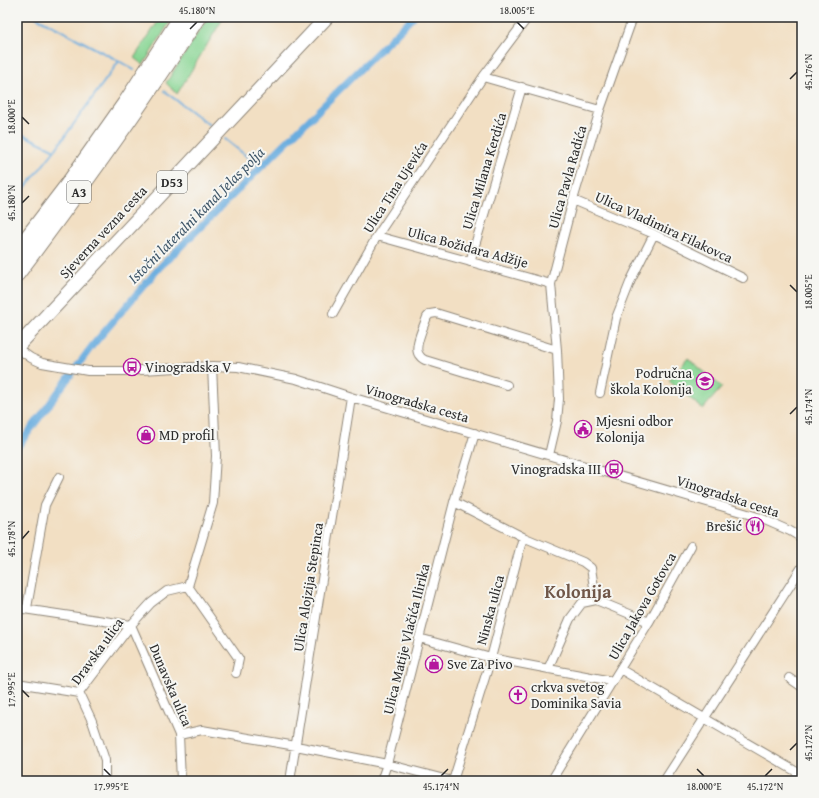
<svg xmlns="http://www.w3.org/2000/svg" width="819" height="798" viewBox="0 0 819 798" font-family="'Gentium Book Plus',serif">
  <rect width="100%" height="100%" fill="#f6f6f2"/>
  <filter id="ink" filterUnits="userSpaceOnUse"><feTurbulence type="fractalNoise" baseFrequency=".025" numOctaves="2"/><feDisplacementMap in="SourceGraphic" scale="8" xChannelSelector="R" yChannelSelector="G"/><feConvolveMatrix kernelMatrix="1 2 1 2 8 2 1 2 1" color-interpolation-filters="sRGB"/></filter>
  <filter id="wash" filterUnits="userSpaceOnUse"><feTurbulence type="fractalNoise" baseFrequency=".012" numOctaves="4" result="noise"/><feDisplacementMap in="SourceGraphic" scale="16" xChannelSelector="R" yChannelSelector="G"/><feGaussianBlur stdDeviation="0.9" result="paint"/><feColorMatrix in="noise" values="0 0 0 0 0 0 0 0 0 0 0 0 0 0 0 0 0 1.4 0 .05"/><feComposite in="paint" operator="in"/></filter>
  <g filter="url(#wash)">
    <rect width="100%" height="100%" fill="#f2dfc3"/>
    <path fill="#87d593" stroke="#59805f" d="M 161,17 L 173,17 L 143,65 L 134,58 Z
      M 208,17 L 224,17 L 177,94 L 166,83 Z
      M 688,358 L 722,387 L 703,409 L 669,381 Z"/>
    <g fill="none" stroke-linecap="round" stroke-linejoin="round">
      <path stroke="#6aaddf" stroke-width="2" d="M 36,17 L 119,61 L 134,70
        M 164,91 L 212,127
        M 17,132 L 55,150
        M 225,139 L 260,167
        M 17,198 L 55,150 L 119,61"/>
      <path stroke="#6aaddf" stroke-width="7" d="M 17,448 L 92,346 L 159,268 L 413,17"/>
    </g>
  </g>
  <g filter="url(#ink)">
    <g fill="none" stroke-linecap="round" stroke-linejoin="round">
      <defs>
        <path id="street" d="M 483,77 L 600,110
          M 573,200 L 654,234 L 743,278
          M 377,236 L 551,284
          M 470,262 L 522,87
          M 333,314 L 377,236 L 483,77 L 528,17
          M 17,348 L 31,358 L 42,363 L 88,371 L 124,371 L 212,366 L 238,367 L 296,379 L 351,397 L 758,517 L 790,531 L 802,538
          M 212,366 L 216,456 L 213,503 L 188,586 L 239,659 L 236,673
          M 507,385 L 425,360 C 423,359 421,358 420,356 C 412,349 424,326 427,317 L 430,314 L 436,313 L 557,350
          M 600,393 L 616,318 L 631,280 L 654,234
          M 549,455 L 557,421 L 559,399 L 557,350 L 551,284 L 573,200 L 600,110 L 633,17
          M 454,502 L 523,537 L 583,562 L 591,568 L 596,600
          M 17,608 L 131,625 L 179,735 L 181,781
          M 27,608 L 45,505 L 59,477
          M 419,638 L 491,658 L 612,681
          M 548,669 L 570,619 L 582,603 L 596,600 L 649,622
          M 620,669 L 802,775
          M 789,678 L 802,687
          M 17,683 L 79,693
          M 179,735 L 202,730 L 296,746 L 387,764 L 452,781
          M 105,781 L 105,760 L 92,721 L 79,693 L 131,625 L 151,603 L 167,591 L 188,586
          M 290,781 L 351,397
          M 381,781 L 387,764 L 454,502 L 475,433
          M 453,781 L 491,658 L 523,537
          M 551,781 L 649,622 L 691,546
          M 664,781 L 802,567"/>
        <path id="primary" d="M 17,347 L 327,17"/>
        <path id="highway" d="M 17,251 L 66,187 L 126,102 L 181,17
          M 17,274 C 80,190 141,106 198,17"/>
      </defs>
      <use href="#street" stroke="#8e8577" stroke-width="10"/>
      <use href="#primary" stroke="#8e8577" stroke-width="15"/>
      <use href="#highway" stroke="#8e8577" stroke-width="17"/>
      <use href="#street" stroke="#fff" stroke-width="8"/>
      <use href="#primary" stroke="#fff" stroke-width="13"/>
      <use href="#highway" stroke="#fff" stroke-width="15"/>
    </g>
  </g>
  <path fill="none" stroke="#2b2b2b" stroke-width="1.5" d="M 517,22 L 524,29M 190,29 L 197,22M 790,79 L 797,72M 22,117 L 29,124M 22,203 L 29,196M 790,285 L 797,292M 790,414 L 797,407M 22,539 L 29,531M 22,690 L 29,697M 790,750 L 797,743M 104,769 L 111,776M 697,769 L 704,776M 441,776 L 448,769M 765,776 L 772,769"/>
  <defs>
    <symbol id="bus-ring" viewBox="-11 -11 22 22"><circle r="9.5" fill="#f6f6f2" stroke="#b5179e" stroke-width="1.5"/><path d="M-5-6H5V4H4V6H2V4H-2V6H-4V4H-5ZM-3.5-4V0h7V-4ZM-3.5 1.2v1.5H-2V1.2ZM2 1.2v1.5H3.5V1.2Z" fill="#b5179e"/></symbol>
    <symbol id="school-ring" viewBox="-11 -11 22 22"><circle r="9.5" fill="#f6f6f2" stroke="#b5179e" stroke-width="1.5"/><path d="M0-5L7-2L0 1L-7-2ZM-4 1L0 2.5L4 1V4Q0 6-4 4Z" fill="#b5179e"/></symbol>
    <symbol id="civic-ring" viewBox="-11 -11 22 22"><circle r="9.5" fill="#f6f6f2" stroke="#b5179e" stroke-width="1.5"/><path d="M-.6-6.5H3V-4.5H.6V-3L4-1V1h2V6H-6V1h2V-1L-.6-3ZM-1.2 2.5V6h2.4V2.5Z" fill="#b5179e"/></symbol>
    <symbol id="shop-ring" viewBox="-11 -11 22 22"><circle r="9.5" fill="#f6f6f2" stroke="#b5179e" stroke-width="1.5"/><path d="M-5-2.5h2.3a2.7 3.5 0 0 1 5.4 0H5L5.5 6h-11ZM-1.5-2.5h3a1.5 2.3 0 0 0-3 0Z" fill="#b5179e"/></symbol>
    <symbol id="restaurant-ring" viewBox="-11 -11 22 22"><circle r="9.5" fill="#f6f6f2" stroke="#b5179e" stroke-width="1.5"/><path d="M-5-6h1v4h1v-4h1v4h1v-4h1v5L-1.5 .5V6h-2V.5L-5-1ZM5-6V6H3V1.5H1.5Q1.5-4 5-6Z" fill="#b5179e"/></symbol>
    <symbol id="church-ring" viewBox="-11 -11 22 22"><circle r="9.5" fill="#f6f6f2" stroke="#b5179e" stroke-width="1.5"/><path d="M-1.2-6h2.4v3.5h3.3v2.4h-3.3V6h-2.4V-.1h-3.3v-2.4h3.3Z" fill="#b5179e"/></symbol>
  </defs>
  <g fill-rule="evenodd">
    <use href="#bus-ring" x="122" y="357" width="20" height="20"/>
    <use href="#school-ring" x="695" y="371" width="20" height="20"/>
    <use href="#civic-ring" x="573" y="419" width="20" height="20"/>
    <use href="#shop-ring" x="136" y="425" width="20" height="20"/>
    <use href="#bus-ring" x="604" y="459" width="20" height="20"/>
    <use href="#restaurant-ring" x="745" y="516" width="20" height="20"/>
    <use href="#shop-ring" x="424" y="654" width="20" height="20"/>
    <use href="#church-ring" x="508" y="685" width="20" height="20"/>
  </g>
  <g text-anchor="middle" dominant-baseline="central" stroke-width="4" stroke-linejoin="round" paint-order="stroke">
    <g fill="#f6f6f2" stroke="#686867" stroke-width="1">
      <rect x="157" y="171" width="30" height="22" rx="3"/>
      <rect x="67" y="181" width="24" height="22" rx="3"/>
    </g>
    <g font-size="13" font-weight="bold" fill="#2b2b2b">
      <text x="172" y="182">D53</text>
      <text x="79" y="192">A3</text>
    </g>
    <g font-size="14" fill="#2b2b2b" stroke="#f6f6f2">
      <text transform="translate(484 171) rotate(-73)">Ulica Milana Kerdića</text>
      <text transform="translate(567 177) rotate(-74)">Ulica Pavla Radića</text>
      <text transform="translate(395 187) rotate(-57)">Ulica Tina Ujevića</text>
      <text transform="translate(664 227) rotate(25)">Ulica Vladimira Filakovca</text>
      <text transform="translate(103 232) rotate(-47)">Sjeverna vezna cesta</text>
      <text transform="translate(468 247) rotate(15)">Ulica Božidara Adžije</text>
      <text transform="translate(417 403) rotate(16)">Vinogradska cesta</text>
      <text transform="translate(728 496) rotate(18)">Vinogradska cesta</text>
      <text transform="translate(308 587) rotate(-81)">Ulica Alojzija Stepinca</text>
      <text transform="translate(642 606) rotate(-60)">Ulica Jakova Gotovca</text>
      <text transform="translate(490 610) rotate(-75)">Ninska ulica</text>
      <text transform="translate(406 639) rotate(-76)">Ulica Matije Vlačića Ilirika</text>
      <text transform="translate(97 651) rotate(-54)">Dravska ulica</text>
      <text transform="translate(171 685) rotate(67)">Dunavska ulica</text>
    </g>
    <g font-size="14" fill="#2b2b2b" stroke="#f6f6f2" text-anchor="start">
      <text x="145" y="367">Vinogradska V</text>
      <text x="692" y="373" text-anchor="end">Područna<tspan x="692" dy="16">škola Kolonija</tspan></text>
      <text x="596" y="421">Mjesni odbor<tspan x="596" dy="16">Kolonija</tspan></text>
      <text x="159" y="435">MD profil</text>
      <text x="601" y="469" text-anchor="end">Vinogradska III</text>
      <text x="742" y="526" text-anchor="end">Brešić</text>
      <text x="447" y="664">Sve Za Pivo</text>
      <text x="531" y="687">crkva svetog<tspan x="531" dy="16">Dominika Savia</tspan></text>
    </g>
    <g font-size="15" font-style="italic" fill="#41586a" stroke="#f6f6f2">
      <text transform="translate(196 215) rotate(-45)">Istočni lateralni kanal Jelas polja</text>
    </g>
    <g font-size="18" font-weight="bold" fill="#705748" stroke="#f6f6f2">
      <text x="578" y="591">Kolonija</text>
    </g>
  </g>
  <rect width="819" height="798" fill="none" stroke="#f6f6f2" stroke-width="44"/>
  <rect x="22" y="22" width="775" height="754" fill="none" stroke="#2b2b2b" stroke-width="1.5"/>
  <g font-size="10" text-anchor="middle" fill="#2b2b2b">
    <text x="197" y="14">45.180°N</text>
    <text x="517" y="14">18.005°E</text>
    <text transform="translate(808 72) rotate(-90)" y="4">45.176°N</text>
    <text transform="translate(11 117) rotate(-90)" y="4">18.000°E</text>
    <text transform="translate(11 203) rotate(-90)" y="4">45.180°N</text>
    <text transform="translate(808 292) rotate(-90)" y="4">18.005°E</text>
    <text transform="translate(808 407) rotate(-90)" y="4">45.174°N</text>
    <text transform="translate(11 539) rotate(-90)" y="4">45.178°N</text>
    <text transform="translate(11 690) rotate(-90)" y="4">17.995°E</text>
    <text transform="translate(808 743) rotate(-90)" y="4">45.172°N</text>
    <text x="111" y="790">17.995°E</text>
    <text x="441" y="790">45.174°N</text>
    <text x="704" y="790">18.000°E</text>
    <text x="765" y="790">45.172°N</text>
  </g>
</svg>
